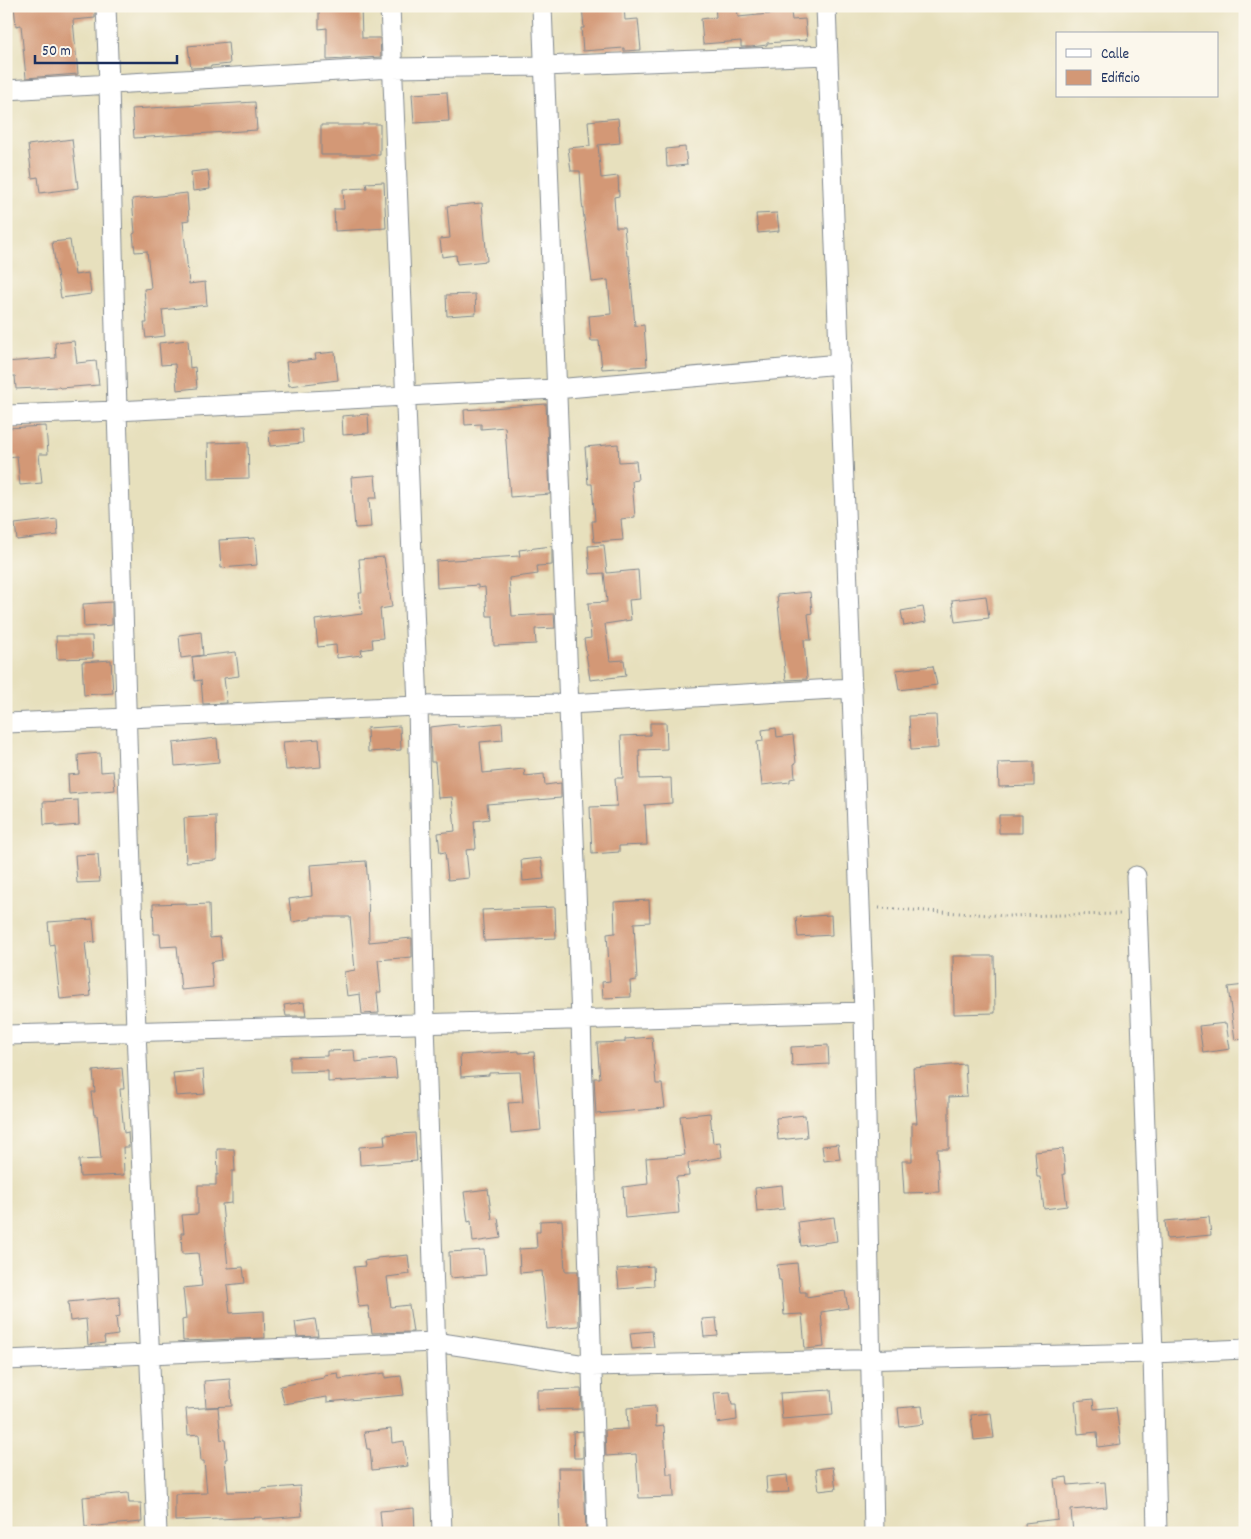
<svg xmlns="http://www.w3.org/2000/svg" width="1251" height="1539" viewBox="0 0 1251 1539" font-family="Dekko,sans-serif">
  <rect width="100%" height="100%" fill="#fbf7ec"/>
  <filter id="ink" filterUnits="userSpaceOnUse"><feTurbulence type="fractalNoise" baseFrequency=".02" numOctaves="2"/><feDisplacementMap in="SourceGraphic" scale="10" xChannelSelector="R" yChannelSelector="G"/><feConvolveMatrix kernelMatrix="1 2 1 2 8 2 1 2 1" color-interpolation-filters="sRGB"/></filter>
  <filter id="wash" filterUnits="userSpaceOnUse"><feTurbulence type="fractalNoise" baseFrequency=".0096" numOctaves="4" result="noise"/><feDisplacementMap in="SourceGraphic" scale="20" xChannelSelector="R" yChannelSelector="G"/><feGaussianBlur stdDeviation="1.12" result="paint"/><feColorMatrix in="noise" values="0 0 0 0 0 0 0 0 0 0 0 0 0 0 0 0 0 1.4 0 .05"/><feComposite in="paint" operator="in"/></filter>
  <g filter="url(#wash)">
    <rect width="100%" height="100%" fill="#e7e0bd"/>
    <g id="blocks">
      <path fill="#d39876" d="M 14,6 L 95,6 L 95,18 L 73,20 L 78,74 L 26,78 L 21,25 L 16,26 Z
        M 319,6 L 361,6 L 362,38 L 380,38 L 381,57 L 327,60 L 327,28 L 319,29 Z
        M 582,6 L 624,6 L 625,20 L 638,19 L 641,50 L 624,51 L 624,48 L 583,51 L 581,28 L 584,28 Z
        M 715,6 L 737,6 L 738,17 L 791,12 L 792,20 L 805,19 L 807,40 L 767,43 L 767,45 L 751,47 L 741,47 L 741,41 L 703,44 L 701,19 L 716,17 Z
        M 228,42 L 230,64 L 211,66 L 211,67 L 191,68 L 188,46 Z
        M 447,92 L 449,121 L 414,123 L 412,94 Z
        M 255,102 L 257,130 L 134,138 L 132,109 Z
        M 618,118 L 620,143 L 598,145 L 601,178 L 618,176 L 619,196 L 614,197 L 616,227 L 624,227 L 627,256 L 629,256 L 635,326 L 644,325 L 647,366 L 602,369 L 599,341 L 591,341 L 589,316 L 611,314 L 608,280 L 592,282 L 582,202 L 580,171 L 571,171 L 568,148 L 590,146 L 588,121 Z
        M 363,124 L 380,124 L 380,155 L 321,155 L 321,125 L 363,125 Z
        M 72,139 L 78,188 L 40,193 L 38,177 L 32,178 L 28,145 Z
        M 685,147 L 687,165 L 667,167 L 666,149 Z
        M 208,170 L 210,189 L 193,191 L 191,172 Z
        M 384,182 L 386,228 L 335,231 L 334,209 L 344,209 L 343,189 L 367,188 L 366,183 Z
        M 187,193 L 189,220 L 183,221 L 189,284 L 205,282 L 207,305 L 162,310 L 165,336 L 146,338 L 144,323 L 147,323 L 144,289 L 151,288 L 147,251 L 135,252 L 133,234 L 135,233 L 132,199 Z
        M 482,203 L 487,261 L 457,264 L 456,255 L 442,257 L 440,239 L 450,238 L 447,206 Z
        M 777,213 L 779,231 L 758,233 L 756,214 Z
        M 70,240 L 75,275 L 88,273 L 91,294 L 61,298 L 52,242 Z
        M 475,294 L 476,314 L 447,316 L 446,295 Z
        M 188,340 L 190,368 L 195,367 L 197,388 L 177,390 L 175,364 L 161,365 L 159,343 Z
        M 74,341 L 77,363 L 96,361 L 99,385 L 60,388 L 59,387 L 16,389 L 15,376 L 6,376 L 6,362 L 56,358 L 55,343 Z
        M 335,352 L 338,380 L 289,386 L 286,362 L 316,359 L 315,354 Z
        M 546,404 L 550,494 L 510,497 L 505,427 L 481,429 L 481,424 L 465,425 L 464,410 Z
        M 368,414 L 369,433 L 343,435 L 342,416 Z
        M 46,426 L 48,454 L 39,454 L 42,483 L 20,485 L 17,456 L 6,457 L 6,428 Z
        M 302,429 L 303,443 L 270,446 L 269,431 Z
        M 248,442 L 249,478 L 209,479 L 208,443 Z
        M 618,444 L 619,462 L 636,461 L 638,480 L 632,481 L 635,517 L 621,519 L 623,540 L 594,542 L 592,521 L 595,521 L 592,484 L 588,484 L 585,447 Z
        M 375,475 L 377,498 L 369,498 L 371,527 L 355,528 L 351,477 Z
        M 57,519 L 58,535 L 17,540 L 15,524 Z
        M 255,538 L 257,565 L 221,568 L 219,540 Z
        M 604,545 L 607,573 L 638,570 L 640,599 L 629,600 L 631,620 L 605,624 L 610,661 L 624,660 L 626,676 L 590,680 L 584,639 L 591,638 L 588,603 L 607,602 L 604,573 L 590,574 L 588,546 Z
        M 552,546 L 552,565 L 537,566 L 538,574 L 509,578 L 512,616 L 554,614 L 555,628 L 535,629 L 536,644 L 494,646 L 493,616 L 487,616 L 485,587 L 478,588 L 478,585 L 437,588 L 436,561 L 520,556 L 519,550 Z
        M 384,557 L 392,607 L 380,609 L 383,638 L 372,639 L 373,648 L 361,650 L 362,655 L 337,658 L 336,645 L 318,647 L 315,620 L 362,614 L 359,593 L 362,593 L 359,559 Z
        M 810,592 L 812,613 L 808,614 L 811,640 L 804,640 L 807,679 L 786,680 L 777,595 Z
        M 986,596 L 989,618 L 955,622 L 952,600 Z
        M 112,602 L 112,625 L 84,627 L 83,604 Z
        M 923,607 L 926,622 L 904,626 L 901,611 Z
        M 201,632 L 203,655 L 181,658 L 179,635 Z
        M 56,636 L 92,636 L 93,658 L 57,659 Z
        M 236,652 L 239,676 L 224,678 L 227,703 L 203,704 L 201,680 L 195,681 L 192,657 Z
        M 111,660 L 113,693 L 84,695 L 82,662 Z
        M 933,666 L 937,685 L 899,690 L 896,670 Z
        M 936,715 L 938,748 L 911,750 L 909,716 Z
        M 502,723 L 503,740 L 480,742 L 483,773 L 524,769 L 525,776 L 544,774 L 545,785 L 561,783 L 561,798 L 487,804 L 489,819 L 474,821 L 476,849 L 466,850 L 469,878 L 448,880 L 445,852 L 440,853 L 438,833 L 455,831 L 452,797 L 438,798 L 435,762 L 431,762 L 430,727 L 458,724 L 458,727 Z
        M 650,723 L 666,723 L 667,749 L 639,750 L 640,779 L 671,778 L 672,803 L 645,805 L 647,845 L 619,846 L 619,852 L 592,854 L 590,807 L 617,806 L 615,778 L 623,778 L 621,736 L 650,735 Z
        M 400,726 L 401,750 L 368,752 L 367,728 Z
        M 776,728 L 777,737 L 793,735 L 796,763 L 794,764 L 795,778 L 790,779 L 790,782 L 762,785 L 757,742 L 763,741 L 762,730 Z
        M 217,738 L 219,762 L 175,766 L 173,743 Z
        M 319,739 L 321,767 L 286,770 L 283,742 Z
        M 100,753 L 101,772 L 113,771 L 115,790 L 69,794 L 68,775 L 79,774 L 78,755 Z
        M 1034,762 L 1034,786 L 999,787 L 998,763 Z
        M 78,800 L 79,825 L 56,827 L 56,824 L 44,825 L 43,802 Z
        M 999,815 L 1022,815 L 1022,833 L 999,833 Z
        M 216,816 L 217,860 L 186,862 L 184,818 Z
        M 98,854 L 100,882 L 77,883 L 75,855 Z
        M 541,858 L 544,879 L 523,881 L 521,860 Z
        M 366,861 L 368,885 L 369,942 L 412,938 L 412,957 L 378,960 L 381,992 L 377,992 L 379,1013 L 362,1014 L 360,994 L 347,996 L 344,972 L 355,970 L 350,917 L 311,917 L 311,919 L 292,922 L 289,899 L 312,896 L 310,865 Z
        M 649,900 L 650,922 L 634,923 L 637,980 L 630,981 L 631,997 L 603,998 L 602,982 L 610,981 L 607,934 L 615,933 L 614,902 Z
        M 186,903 L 186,905 L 209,904 L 210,938 L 220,937 L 222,960 L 211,962 L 213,987 L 181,990 L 177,946 L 161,947 L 160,934 L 154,934 L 153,904 Z
        M 555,907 L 556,938 L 484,941 L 482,910 Z
        M 831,915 L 832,935 L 798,937 L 796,917 Z
        M 93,919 L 95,942 L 85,943 L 91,996 L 60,999 L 54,944 L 50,945 L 48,922 Z
        M 953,956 L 994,956 L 995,1013 L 954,1014 Z
        M 1245,985 L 1245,1039 L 1235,1040 L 1228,987 Z
        M 304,1002 L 306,1016 L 286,1016 L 284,1005 Z
        M 1226,1023 L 1230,1049 L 1203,1053 L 1199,1026 Z
        M 652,1037 L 656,1084 L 662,1084 L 665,1108 L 596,1114 L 594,1078 L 600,1078 L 597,1043 L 625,1042 L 625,1039 Z
        M 828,1045 L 829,1064 L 792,1066 L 791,1047 Z
        M 354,1050 L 355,1062 L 395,1058 L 397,1078 L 328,1082 L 328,1071 L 290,1072 L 290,1057 L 327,1056 L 327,1051 Z
        M 519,1051 L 519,1053 L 534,1052 L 541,1130 L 511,1133 L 508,1103 L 523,1102 L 520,1072 L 489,1073 L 489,1075 L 461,1077 L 460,1055 Z
        M 965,1064 L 967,1096 L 949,1097 L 949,1149 L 937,1149 L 939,1192 L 904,1193 L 902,1161 L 912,1161 L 912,1123 L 917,1123 L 913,1068 Z
        M 122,1068 L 124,1089 L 120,1089 L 124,1133 L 128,1132 L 129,1147 L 123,1147 L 124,1175 L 80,1177 L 79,1160 L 101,1159 L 97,1115 L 94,1115 L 91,1092 L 95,1092 L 93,1071 Z
        M 203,1070 L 205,1094 L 176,1096 L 173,1073 Z
        M 710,1113 L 713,1143 L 720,1142 L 722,1157 L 688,1163 L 689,1176 L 676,1177 L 679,1213 L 625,1218 L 623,1187 L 648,1184 L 646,1158 L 685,1155 L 680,1116 Z
        M 805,1115 L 807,1137 L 778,1140 L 776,1118 Z
        M 415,1133 L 417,1161 L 360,1165 L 359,1147 L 385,1145 L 384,1135 Z
        M 838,1144 L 840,1159 L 824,1161 L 822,1146 Z
        M 217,1149 L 234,1149 L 235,1171 L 232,1171 L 232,1203 L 222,1204 L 228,1268 L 243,1267 L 245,1283 L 227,1285 L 230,1313 L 264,1311 L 265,1338 L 183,1341 L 182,1320 L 186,1319 L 183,1288 L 202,1286 L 198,1253 L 182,1254 L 181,1233 L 184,1233 L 182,1215 L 198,1214 L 198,1185 L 216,1185 L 216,1175 L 218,1175 Z
        M 1063,1149 L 1065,1174 L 1063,1174 L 1067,1206 L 1044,1209 L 1040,1177 L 1037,1177 L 1035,1152 Z
        M 782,1185 L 784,1209 L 757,1212 L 755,1188 Z
        M 488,1189 L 492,1219 L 498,1218 L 501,1238 L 473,1242 L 471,1221 L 468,1222 L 464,1192 Z
        M 834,1217 L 837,1241 L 801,1246 L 798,1222 Z
        M 1209,1217 L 1211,1235 L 1167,1239 L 1165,1221 Z
        M 562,1220 L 565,1271 L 578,1271 L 579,1326 L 547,1329 L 542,1271 L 520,1273 L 519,1249 L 537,1248 L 536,1232 L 540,1232 L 540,1221 Z
        M 484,1250 L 486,1275 L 450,1278 L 449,1252 Z
        M 408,1255 L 410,1274 L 387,1277 L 391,1307 L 409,1305 L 413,1332 L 372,1333 L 368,1306 L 359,1307 L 354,1267 L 365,1266 L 364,1261 L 377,1259 L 377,1258 Z
        M 797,1263 L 800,1292 L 806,1292 L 806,1297 L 845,1291 L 848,1308 L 821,1312 L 824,1347 L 805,1349 L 802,1314 L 784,1315 L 781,1280 L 779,1280 L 777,1265 Z
        M 653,1266 L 654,1286 L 619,1289 L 617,1269 Z
        M 119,1297 L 120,1316 L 116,1317 L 118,1335 L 104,1337 L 105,1343 L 88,1345 L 86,1319 L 70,1321 L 68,1302 Z
        M 716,1318 L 718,1336 L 704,1337 L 702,1319 Z
        M 315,1319 L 318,1336 L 297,1337 L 295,1322 Z
        M 652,1331 L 654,1347 L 632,1349 L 630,1333 Z
        M 338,1373 L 339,1379 L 385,1373 L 385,1378 L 401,1376 L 404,1395 L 327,1402 L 327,1397 L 284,1404 L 280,1386 L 324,1378 L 324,1375 Z
        M 230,1379 L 232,1406 L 206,1407 L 204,1381 Z
        M 581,1389 L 582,1409 L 537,1410 L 537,1390 Z
        M 831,1390 L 833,1415 L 782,1419 L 780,1393 Z
        M 730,1392 L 732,1405 L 736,1405 L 737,1420 L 717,1423 L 714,1393 Z
        M 1093,1399 L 1094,1409 L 1116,1407 L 1121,1444 L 1098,1447 L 1097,1432 L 1078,1434 L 1075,1401 Z
        M 655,1406 L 656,1427 L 664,1426 L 667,1474 L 673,1474 L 674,1497 L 639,1498 L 636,1454 L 606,1456 L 605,1430 L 628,1429 L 627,1408 Z
        M 922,1406 L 924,1424 L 900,1427 L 898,1408 Z
        M 218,1407 L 221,1440 L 225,1439 L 227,1459 L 225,1459 L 228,1492 L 261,1491 L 261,1489 L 300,1486 L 302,1516 L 263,1519 L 262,1517 L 175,1521 L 175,1494 L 207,1493 L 204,1461 L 201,1461 L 199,1434 L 188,1435 L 186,1409 Z
        M 991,1413 L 994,1438 L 974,1440 L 971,1415 Z
        M 391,1429 L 392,1443 L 404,1441 L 408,1466 L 372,1470 L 370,1449 L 367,1449 L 364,1432 Z
        M 583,1431 L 583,1458 L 574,1458 L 573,1432 Z
        M 833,1467 L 836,1489 L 819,1491 L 816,1469 Z
        M 558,1468 L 584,1468 L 586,1533 L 560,1533 Z
        M 787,1475 L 789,1492 L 767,1493 L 766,1477 Z
        M 1067,1477 L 1068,1485 L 1105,1482 L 1107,1507 L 1071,1510 L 1073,1533 L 1026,1533 L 1025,1523 L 1058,1519 L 1054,1479 Z
        M 128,1493 L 129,1503 L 141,1503 L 142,1522 L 85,1527 L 83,1497 Z
        M 414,1508 L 415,1533 L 382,1533 L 380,1511 Z"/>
    </g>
  </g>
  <g filter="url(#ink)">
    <use href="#blocks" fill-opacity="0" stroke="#81888e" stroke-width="1"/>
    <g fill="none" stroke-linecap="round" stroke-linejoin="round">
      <defs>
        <path id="minor" d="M 106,6 L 109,84 L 117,411 L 136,1031 L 157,1533
          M 390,6 L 418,706 L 425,1024 L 442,1533
          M 542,6 L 581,1020 L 597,1533
          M 826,6 L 864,1012 L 874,1533
          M 6,90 L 392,68 L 543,66 L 828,55
          M 6,415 L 117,411 L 405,396 L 556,389 L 840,364
          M 6,723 L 418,706 L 569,704 L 852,688
          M 1136,876 L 1153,1353 L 1245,1349
          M 6,1035 L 864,1012
          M 6,1360 L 435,1342 L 592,1366 L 1153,1353 L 1157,1533"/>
      </defs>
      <use href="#minor" stroke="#81888e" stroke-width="21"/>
      <path stroke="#81888e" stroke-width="3" stroke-dasharray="1 4" stroke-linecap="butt" d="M 879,908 L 1006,916 L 1120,914"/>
      <use href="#minor" stroke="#fff" stroke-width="19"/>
    </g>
  </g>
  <rect width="1251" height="1539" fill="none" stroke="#fbf7ec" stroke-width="25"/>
  <rect x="1056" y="32" width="162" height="65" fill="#fbf7ec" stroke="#a1a7b3"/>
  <rect x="1066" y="49" width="25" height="8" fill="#ffffff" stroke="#a1a7b3"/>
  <text x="1101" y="58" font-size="15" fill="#1b2f5e">Calle</text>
  <rect x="1066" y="70" width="25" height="15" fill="#d39876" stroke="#a1a7b3"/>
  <text x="1101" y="82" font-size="15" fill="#1b2f5e">Edificio</text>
  <path d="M35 55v8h142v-8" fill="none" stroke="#1b2f5e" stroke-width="2.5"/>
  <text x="42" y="55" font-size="15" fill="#1b2f5e" stroke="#fbf7ec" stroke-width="4" paint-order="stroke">50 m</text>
</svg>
